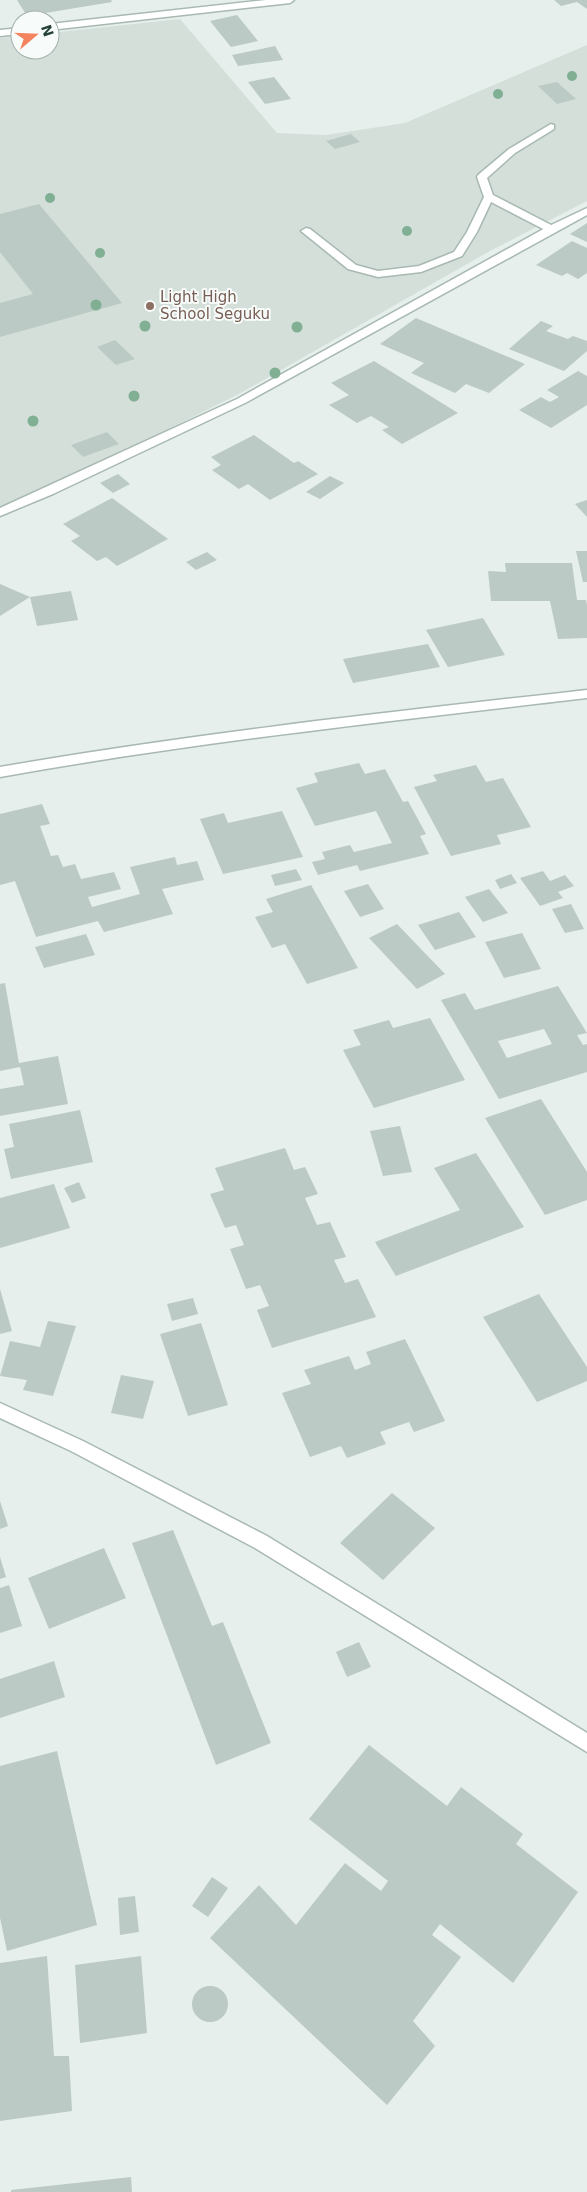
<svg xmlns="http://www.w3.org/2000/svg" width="587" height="2192" viewBox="0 0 587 2192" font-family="'DejaVu Sans',sans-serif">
  <rect width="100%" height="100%" fill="#e6efeb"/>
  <path fill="#d4dfda" d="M 180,19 L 277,133 L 326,135 L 405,123 L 587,45 L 587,201 L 488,252 L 239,394 L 78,474 L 0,509 L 0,38 L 20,36 L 20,50 L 50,50 L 50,33 Z"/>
  <path fill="#bbcac4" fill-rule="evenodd" d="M 17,0 L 111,0 L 112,2 L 27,16 Z
    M 554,0 L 587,0 L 587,9 L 577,2 L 561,6 Z
    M 237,15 L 258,41 L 231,47 L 210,21 Z
    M 275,46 L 283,60 L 238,66 L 232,55 Z
    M 274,77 L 291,99 L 265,104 L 248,82 Z
    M 557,82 L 576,99 L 557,104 L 538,86 Z
    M 351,134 L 360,142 L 335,149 L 326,141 Z
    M 39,204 L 122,303 L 0,337 L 0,303 L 33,294 L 0,252 L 0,214 Z
    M 587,223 L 587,242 L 570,234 Z
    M 572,241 L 587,248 L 587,273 L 578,279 L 567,273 L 562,276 L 536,265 Z
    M 416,318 L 525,364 L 489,393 L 466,384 L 455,393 L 411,373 L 424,363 L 380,344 Z
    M 541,321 L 553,326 L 546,331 L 568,339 L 573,336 L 587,341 L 587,351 L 564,371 L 509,349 Z
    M 115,340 L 135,359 L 116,365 L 97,347 Z
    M 374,361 L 458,413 L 402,444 L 382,430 L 389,427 L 371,416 L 357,423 L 329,405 L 349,395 L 331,383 Z
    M 578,371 L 587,376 L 587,405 L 551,428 L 519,410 L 541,397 L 550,402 L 559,397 L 547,390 Z
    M 107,432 L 119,444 L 83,457 L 71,445 Z
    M 254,435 L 294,463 L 298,461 L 318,474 L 270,500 L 248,484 L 239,489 L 212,470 L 221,465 L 211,457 Z
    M 118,474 L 130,484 L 113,493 L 100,483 Z
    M 330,476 L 344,483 L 320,499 L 306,492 Z
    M 112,498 L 168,539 L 117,566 L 106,557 L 97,561 L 71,541 L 80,536 L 63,524 Z
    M 587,500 L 587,517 L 575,504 Z
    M 576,551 L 587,551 L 587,582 L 583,582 Z
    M 207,552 L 217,560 L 196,570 L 186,562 Z
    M 505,563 L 572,563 L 577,600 L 586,600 L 587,605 L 587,638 L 558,639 L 550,601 L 491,601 L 488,571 L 506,572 Z
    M 0,584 L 30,597 L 0,616 Z
    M 71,591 L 78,620 L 37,626 L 30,597 Z
    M 483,618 L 505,655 L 448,667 L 426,630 Z
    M 428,644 L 440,667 L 353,683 L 343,659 Z
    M 359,763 L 365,774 L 385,769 L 403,802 L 408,801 L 426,834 L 420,836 L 429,854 L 360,871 L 357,865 L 318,875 L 312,862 L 325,859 L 322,852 L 350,845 L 354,852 L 392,843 L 376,811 L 315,826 L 296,788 L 318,782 L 314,773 Z
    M 476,765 L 486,782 L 503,778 L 531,827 L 497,835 L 501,844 L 451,856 L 414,787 L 437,781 L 433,775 Z
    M 42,804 L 50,824 L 40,826 L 51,856 L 58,855 L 63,867 L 75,864 L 81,879 L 114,872 L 121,889 L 88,897 L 92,907 L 140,894 L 130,867 L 175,857 L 177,865 L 197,861 L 204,880 L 162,889 L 173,914 L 104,932 L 98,921 L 36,937 L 15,881 L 0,885 L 0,814 Z
    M 282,811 L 303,857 L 223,874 L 200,819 L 224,813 L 228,823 Z
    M 296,869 L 302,880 L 275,886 L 271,875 Z
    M 543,871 L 550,881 L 565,875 L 574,886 L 558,892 L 563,898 L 540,906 L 520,878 Z
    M 511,874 L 517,883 L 500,889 L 495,880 Z
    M 368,884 L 384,909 L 360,917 L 344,891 Z
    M 311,885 L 358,968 L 307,984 L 285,944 L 272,948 L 255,917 L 273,912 L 266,899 Z
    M 489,889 L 508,913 L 483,922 L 465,897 Z
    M 571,904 L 584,929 L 565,933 L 552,909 Z
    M 459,912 L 476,937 L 435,950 L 418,925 Z
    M 397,924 L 445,974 L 417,989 L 369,938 Z
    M 522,933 L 541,969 L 504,978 L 485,942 Z
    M 86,934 L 95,955 L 44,968 L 35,947 Z
    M 5,983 L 19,1063 L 58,1056 L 68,1104 L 0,1116 L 0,1089 L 24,1085 L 20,1067 L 0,1071 L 0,984 Z
    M 558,986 L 587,1033 L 577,1035 L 583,1045 L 587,1044 L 587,1072 L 499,1099 L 441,1000 L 465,993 L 475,1010 ZM 544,1029 L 552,1044 L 507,1058 L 498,1041 Z
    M 430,1018 L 465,1080 L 374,1108 L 343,1050 L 361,1045 L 353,1030 L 389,1020 L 393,1028 Z
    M 541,1099 L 587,1172 L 587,1200 L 545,1215 L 485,1118 Z
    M 80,1110 L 93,1162 L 11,1179 L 4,1149 L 14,1147 L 9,1124 Z
    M 400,1126 L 412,1172 L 383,1176 L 370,1131 Z
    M 285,1148 L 294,1170 L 305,1167 L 318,1194 L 305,1198 L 317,1225 L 330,1222 L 346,1257 L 334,1260 L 345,1283 L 358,1279 L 376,1317 L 272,1348 L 257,1310 L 269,1306 L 260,1285 L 246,1289 L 230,1249 L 244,1245 L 236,1225 L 225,1228 L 210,1194 L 224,1190 L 215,1168 Z
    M 476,1153 L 524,1227 L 396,1276 L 375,1242 L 460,1210 L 434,1168 Z
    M 79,1182 L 86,1198 L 72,1203 L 64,1188 Z
    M 54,1184 L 70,1228 L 0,1248 L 0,1198 Z
    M 0,1289 L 12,1331 L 0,1334 Z
    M 539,1294 L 587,1367 L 587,1381 L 537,1402 L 483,1317 Z
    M 193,1298 L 198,1314 L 172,1321 L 167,1304 Z
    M 48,1321 L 76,1326 L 53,1396 L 23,1390 L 27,1380 L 0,1376 L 10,1341 L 40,1347 Z
    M 201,1323 L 228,1405 L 188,1416 L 160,1334 Z
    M 405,1339 L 445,1421 L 414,1432 L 409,1422 L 380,1432 L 386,1444 L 347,1458 L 341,1446 L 310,1457 L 282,1393 L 311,1384 L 304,1370 L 349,1356 L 355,1370 L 371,1364 L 366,1352 Z
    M 121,1375 L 154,1381 L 143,1419 L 111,1413 Z
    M 392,1493 L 435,1528 L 383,1580 L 340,1543 Z
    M 0,1501 L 8,1526 L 0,1529 Z
    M 173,1530 L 212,1626 L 223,1622 L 271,1743 L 216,1765 L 132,1543 Z
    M 104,1548 L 126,1598 L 49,1629 L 28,1578 Z
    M 0,1557 L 6,1577 L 0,1579 Z
    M 9,1585 L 22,1626 L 0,1633 L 0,1588 Z
    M 359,1642 L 371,1667 L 347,1677 L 336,1652 Z
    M 54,1661 L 65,1697 L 0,1718 L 0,1679 Z
    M 369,1745 L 447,1806 L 461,1787 L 523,1834 L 516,1844 L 578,1892 L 513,1983 L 440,1924 L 432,1935 L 461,1957 L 413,2021 L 435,2046 L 387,2105 L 210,1938 L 259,1885 L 296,1925 L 345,1863 L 381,1891 L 388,1881 L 309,1819 Z
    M 57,1751 L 97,1925 L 7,1951 L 0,1918 L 0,1766 Z
    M 212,1877 L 228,1888 L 208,1917 L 192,1906 Z
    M 135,1896 L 139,1932 L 120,1935 L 118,1898 Z
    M 47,1956 L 54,2056 L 69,2056 L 72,2111 L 0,2121 L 0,1963 Z
    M 141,1956 L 147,2033 L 80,2043 L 75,1965 Z
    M192 2004a18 18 0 1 1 36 0a18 18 0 1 1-36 0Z
    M 131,2177 L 132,2192 L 11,2192 L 11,2190 Z"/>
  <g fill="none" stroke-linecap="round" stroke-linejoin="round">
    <defs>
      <path id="service" d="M 551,124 L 554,125 L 554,129 L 515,153 L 487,178 L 493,195 L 555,227 L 555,231 L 547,231 L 491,202 L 477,232 L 462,256 L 421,272 L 378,277 L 348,269 L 301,231 L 306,228 L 310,229 L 356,265 L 378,271 L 419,266 L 454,252 L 467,232 L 484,197 L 477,177 L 478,175 L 509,149 Z"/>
      <path id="minor" d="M 266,0 L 294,0 L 290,3 L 50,30 L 50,24 Z
        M 20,28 L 20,34 L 0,36 L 0,30 Z
        M 587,208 L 587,215 L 245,403 L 53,494 L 0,516 L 0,508 L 237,399 L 547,227 Z
        M 587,690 L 587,698 C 391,721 195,742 0,777 L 0,767 C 195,733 391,712 587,690 Z
        M 0,1403 L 83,1441 L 267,1536 L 587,1733 L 587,1752 L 255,1548 L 71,1451 L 0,1418 Z"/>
    </defs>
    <use href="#service" stroke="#a8b8b2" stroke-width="3"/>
    <use href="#minor" stroke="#a8b8b2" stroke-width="3"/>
    <use href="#service" fill="#fff" fill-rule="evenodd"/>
    <use href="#minor" fill="#fff" fill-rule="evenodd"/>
  </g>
  <g fill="#80af93">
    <circle cx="572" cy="76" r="5"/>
    <circle cx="498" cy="94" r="5"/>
    <circle cx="50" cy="198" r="5"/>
    <circle cx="407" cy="231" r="5"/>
    <circle cx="100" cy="253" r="5"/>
    <circle cx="96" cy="305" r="5.5"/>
    <circle cx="145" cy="326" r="5.5"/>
    <circle cx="297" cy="327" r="5.5"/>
    <circle cx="275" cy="373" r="5.5"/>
    <circle cx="134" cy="396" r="5.5"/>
    <circle cx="33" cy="421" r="5.5"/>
  </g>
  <circle fill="#8d6e63" stroke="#f7fbf9" stroke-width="2" cx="150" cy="306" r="5"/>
  <g text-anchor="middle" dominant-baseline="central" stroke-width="4" stroke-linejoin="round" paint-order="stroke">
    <g font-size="15" fill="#785e54" stroke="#f7fbf9" text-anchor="start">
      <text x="160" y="297">Light High<tspan x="160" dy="17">School Seguku</tspan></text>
    </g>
  </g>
  <g transform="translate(35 35) rotate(71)"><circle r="24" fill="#f7fbf9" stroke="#a3b1ad"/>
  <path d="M0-4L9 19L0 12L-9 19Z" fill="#f4845f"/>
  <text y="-8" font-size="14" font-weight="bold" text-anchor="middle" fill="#24423a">N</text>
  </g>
</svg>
